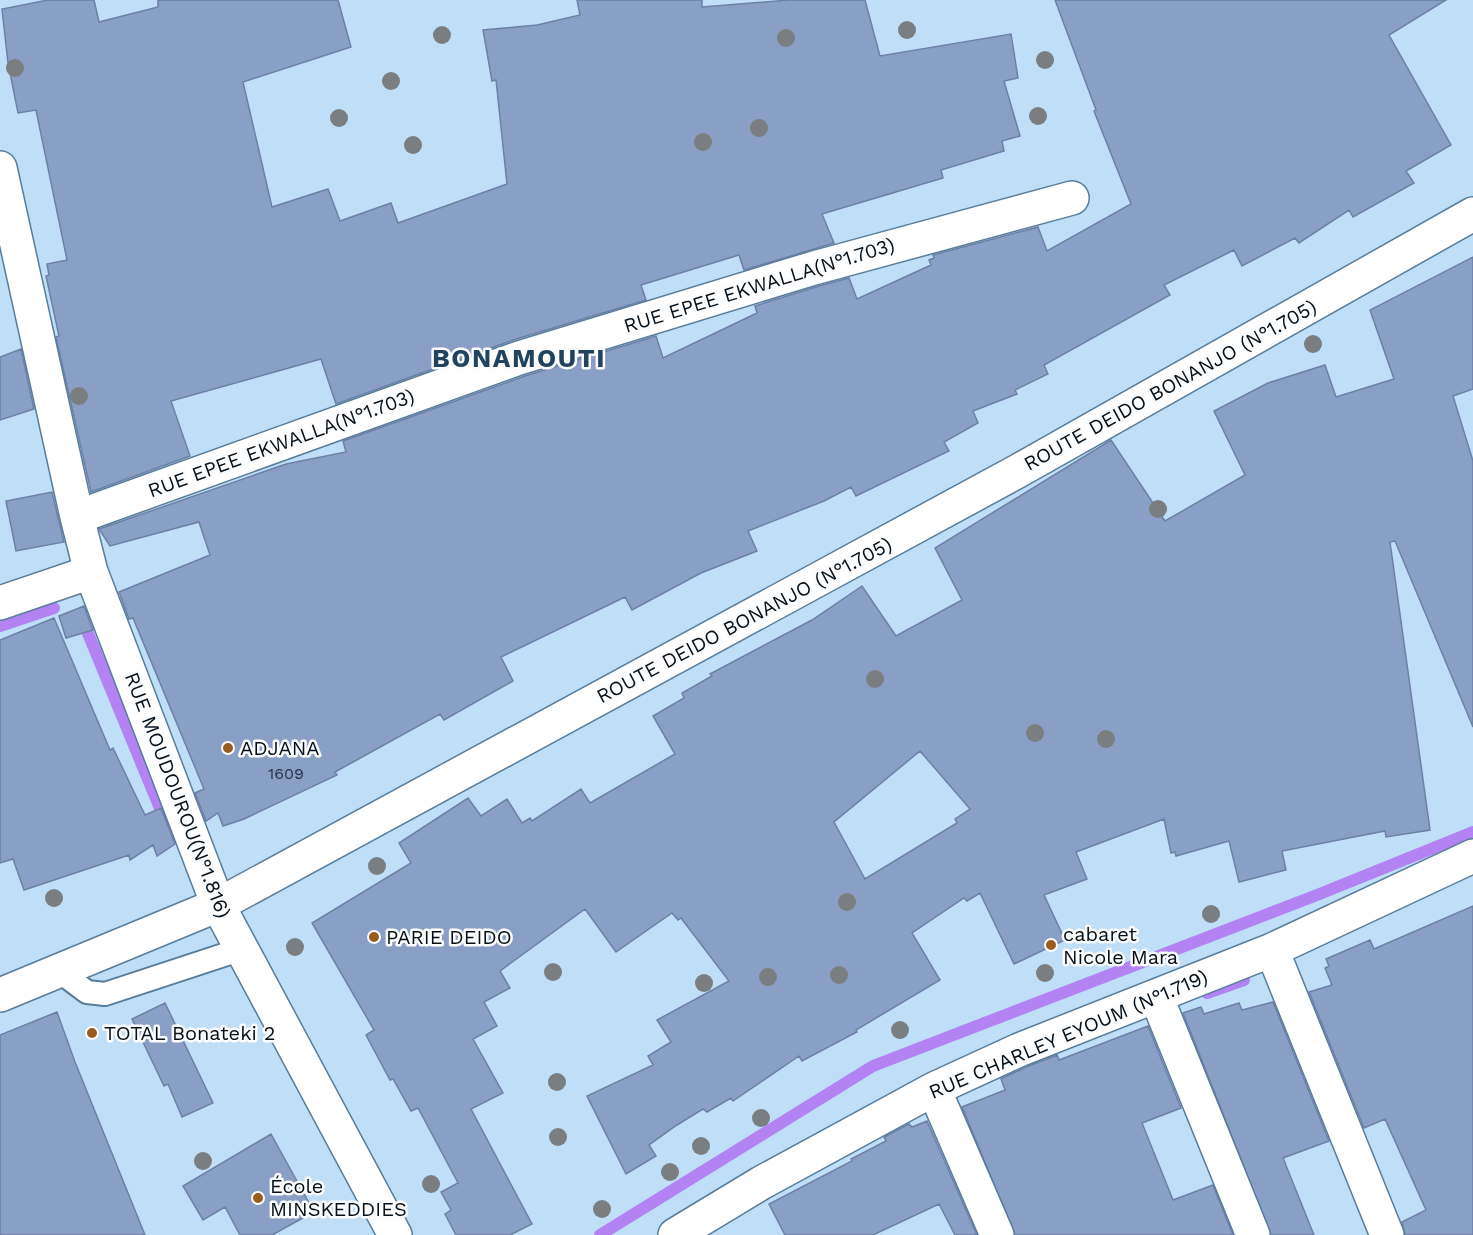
<svg xmlns="http://www.w3.org/2000/svg" width="1473" height="1235" viewBox="0 0 1473 1235" font-family="'Work Sans',sans-serif">
  <rect width="100%" height="100%" fill="#bfdff9"/>
  <g fill="none" stroke-linecap="round" stroke-linejoin="round">
    <path stroke="#b382f3" stroke-width="12" d="M 0,626 L 54,608
      M 87,631 L 166,823
      M 1207,993 L 1244,980
      M 600,1235 L 873,1066 L 1317,895 L 1473,832"/>
  </g>
  <path fill="#8a9fc6" stroke="#6c80a6" stroke-width="1.5" fill-rule="evenodd" d="M 48,0 L 94,0 L 99,22 L 158,7 L 158,0 L 338,0 L 351,47 L 243,82 L 272,207 L 328,189 L 340,221 L 391,203 L 398,223 L 507,184 L 496,80 L 492,81 L 483,30 L 537,25 L 580,15 L 577,0 L 702,0 L 702,7 L 789,0 L 865,0 L 880,56 L 1011,34 L 1018,78 L 1004,81 L 1020,136 L 1002,141 L 1004,151 L 941,170 L 943,178 L 822,214 L 834,243 L 744,270 L 739,255 L 641,285 L 646,300 L 513,340 L 336,404 L 321,359 L 171,401 L 190,456 L 91,492 L 56,337 L 59,336 L 46,276 L 49,275 L 47,264 L 67,260 L 36,110 L 18,113 L 8,63 L 2,9 Z
    M 1055,0 L 1446,0 L 1389,35 L 1451,145 L 1406,171 L 1414,183 L 1353,217 L 1349,210 L 1299,243 L 1295,238 L 1242,266 L 1234,250 L 1164,285 L 1170,295 L 1044,365 L 1048,374 L 1015,390 L 1017,394 L 973,411 L 978,423 L 944,442 L 949,451 L 856,496 L 851,487 L 824,501 L 748,531 L 757,551 L 701,573 L 632,610 L 625,597 L 501,657 L 513,681 L 444,720 L 440,714 L 335,772 L 337,775 L 244,819 L 223,826 L 218,813 L 206,821 L 195,793 L 204,789 L 133,618 L 129,619 L 119,592 L 210,555 L 199,522 L 110,546 L 99,529 L 286,464 L 346,452 L 343,441 L 525,376 L 656,336 L 663,358 L 757,313 L 755,306 L 819,286 L 849,278 L 857,299 L 931,265 L 929,260 L 934,258 L 933,255 L 1038,227 L 1047,251 L 1131,204 L 1094,111 L 1096,110 Z
    M 1473,257 L 1473,389 L 1453,396 L 1473,461 L 1473,727 L 1395,541 L 1390,542 L 1430,830 L 1386,837 L 1385,831 L 1282,851 L 1286,870 L 1239,882 L 1229,841 L 1176,856 L 1175,852 L 1171,853 L 1164,819 L 1076,852 L 1087,879 L 1044,895 L 1065,940 L 1014,964 L 980,893 L 967,901 L 964,898 L 912,933 L 940,980 L 856,1030 L 857,1032 L 802,1061 L 799,1056 L 733,1101 L 731,1098 L 707,1112 L 703,1109 L 677,1125 L 649,1145 L 656,1156 L 626,1174 L 587,1096 L 653,1065 L 648,1056 L 671,1042 L 657,1020 L 729,981 L 681,918 L 678,920 L 672,913 L 616,952 L 585,909 L 500,971 L 510,988 L 484,1002 L 497,1026 L 473,1039 L 503,1093 L 471,1109 L 532,1224 L 510,1235 L 456,1235 L 445,1214 L 451,1210 L 441,1192 L 458,1183 L 418,1108 L 411,1111 L 393,1079 L 390,1080 L 366,1035 L 374,1030 L 312,923 L 411,863 L 399,843 L 468,798 L 481,816 L 507,799 L 522,823 L 530,818 L 532,821 L 581,789 L 590,803 L 675,754 L 653,716 L 684,698 L 682,693 L 712,676 L 710,674 L 812,620 L 862,586 L 896,636 L 962,600 L 935,548 L 1111,440 L 1165,521 L 1245,475 L 1214,411 L 1268,383 L 1325,365 L 1336,397 L 1394,379 L 1370,310 ZM 920,751 L 970,809 L 955,819 L 957,823 L 865,879 L 834,822 Z
    M 21,349 L 34,409 L 0,420 L 0,357 Z
    M 52,492 L 64,542 L 16,551 L 6,501 Z
    M 84,606 L 93,630 L 66,638 L 59,616 Z
    M 54,618 L 110,750 L 113,748 L 145,815 L 161,808 L 175,844 L 157,856 L 153,845 L 130,860 L 129,855 L 24,890 L 13,859 L 0,863 L 0,640 Z
    M 1473,906 L 1473,1235 L 1405,1235 L 1402,1222 L 1426,1210 L 1385,1119 L 1364,1128 L 1309,992 L 1332,985 L 1325,968 L 1329,966 L 1326,959 L 1370,940 L 1374,949 Z
    M 1273,1002 L 1329,1141 L 1283,1158 L 1314,1235 L 1271,1235 L 1183,1013 L 1201,1007 L 1204,1014 L 1239,1003 L 1242,1010 Z
    M 165,1003 L 213,1103 L 182,1117 L 168,1084 L 164,1086 L 132,1019 Z
    M 57,1012 L 75,1062 L 145,1235 L 0,1235 L 0,1035 Z
    M 1148,1026 L 1181,1108 L 1142,1123 L 1173,1200 L 1213,1185 L 1233,1235 L 1015,1235 L 962,1107 L 1005,1090 L 1001,1079 L 1026,1067 L 1057,1055 L 1059,1060 Z
    M 927,1121 L 977,1235 L 955,1235 L 939,1204 L 873,1235 L 785,1235 L 769,1204 L 852,1161 L 851,1159 L 886,1141 L 884,1137 L 909,1124 L 912,1127 Z
    M 271,1134 L 314,1212 L 272,1235 L 240,1235 L 225,1207 L 203,1220 L 183,1186 Z"/>
  <g fill="none" stroke-linecap="round" stroke-linejoin="round">
    <defs>
      <path id="lane" d="M 59,971 L 87,992 L 105,994 L 242,949"/>
      <path id="street" d="M 0,168 L 77,517 L 91,572 L 218,905 L 395,1235
        M 77,517 L 519,358 L 814,268 L 1072,198
        M 0,603 L 91,572
        M 1272,950 L 1387,1235
        M 1156,996 L 1253,1235
        M 934,1089 L 997,1235
        M 675,1235 L 761,1183 L 934,1089 L 1019,1050 L 1272,950 L 1473,856"/>
      <path id="primary" d="M 0,995 L 218,905 L 1018,471 L 1473,214"/>
    </defs>
    <use href="#lane" stroke="#577d9a" stroke-width="26"/>
    <use href="#street" stroke="#577d9a" stroke-width="36"/>
    <use href="#primary" stroke="#577d9a" stroke-width="36"/>
    <use href="#lane" stroke="#fff" stroke-width="22"/>
    <use href="#street" stroke="#fff" stroke-width="33"/>
    <use href="#primary" stroke="#fff" stroke-width="33"/>
  </g>
  <g fill="#7a7e80">
    <circle cx="907" cy="30" r="9"/>
    <circle cx="442" cy="35" r="9"/>
    <circle cx="786" cy="38" r="9"/>
    <circle cx="1045" cy="60" r="9"/>
    <circle cx="15" cy="68" r="9"/>
    <circle cx="391" cy="81" r="9"/>
    <circle cx="1038" cy="116" r="9"/>
    <circle cx="339" cy="118" r="9"/>
    <circle cx="759" cy="128" r="9"/>
    <circle cx="703" cy="142" r="9"/>
    <circle cx="413" cy="145" r="9"/>
    <circle cx="1313" cy="344" r="9"/>
    <circle cx="79" cy="396" r="9"/>
    <circle cx="1158" cy="509" r="9"/>
    <circle cx="875" cy="679" r="9"/>
    <circle cx="1035" cy="733" r="9"/>
    <circle cx="1106" cy="739" r="9"/>
    <circle cx="377" cy="866" r="9"/>
    <circle cx="54" cy="898" r="9"/>
    <circle cx="847" cy="902" r="9"/>
    <circle cx="1211" cy="914" r="9"/>
    <circle cx="295" cy="947" r="9"/>
    <circle cx="553" cy="972" r="9"/>
    <circle cx="1045" cy="973" r="9"/>
    <circle cx="839" cy="975" r="9"/>
    <circle cx="768" cy="977" r="9"/>
    <circle cx="704" cy="983" r="9"/>
    <circle cx="900" cy="1030" r="9"/>
    <circle cx="557" cy="1082" r="9"/>
    <circle cx="761" cy="1118" r="9"/>
    <circle cx="558" cy="1137" r="9"/>
    <circle cx="701" cy="1146" r="9"/>
    <circle cx="203" cy="1161" r="9"/>
    <circle cx="670" cy="1172" r="9"/>
    <circle cx="431" cy="1184" r="9"/>
    <circle cx="602" cy="1209" r="9"/>
  </g>
  <g fill="#995d1e" stroke="#fcfcfc" stroke-width="2">
    <circle cx="228" cy="748" r="6"/>
    <circle cx="374" cy="937" r="6"/>
    <circle cx="1051" cy="945" r="6"/>
    <circle cx="92" cy="1033" r="6"/>
    <circle cx="258" cy="1198" r="6"/>
  </g>
  <g text-anchor="middle" dominant-baseline="central" stroke-width="5" stroke-linejoin="round" paint-order="stroke">
    <g font-size="16" fill="#253445">
      <text x="286" y="773">1609</text>
    </g>
    <g font-size="20" fill="#03101a" stroke="#fcfcfc">
      <text transform="translate(759 285) rotate(-17)">RUE EPEE EKWALLA(N°1.703)</text>
      <text transform="translate(1170 385) rotate(-29)">ROUTE DEIDO BONANJO (N°1.705)</text>
      <text transform="translate(281 443) rotate(-20)">RUE EPEE EKWALLA(N°1.703)</text>
      <text transform="translate(744 620) rotate(-28)">ROUTE DEIDO BONANJO (N°1.705)</text>
      <text transform="translate(178 795) rotate(69)">RUE MOUDOUROU(N°1.816)</text>
      <text transform="translate(1068 1034) rotate(-23)">RUE CHARLEY EYOUM (N°1.719)</text>
    </g>
    <g font-size="20" fill="#03101a" stroke="#fcfcfc" text-anchor="start">
      <text x="240" y="748">ADJANA</text>
      <text x="1063" y="934">cabaret<tspan x="1063" dy="23">Nicole Mara</tspan></text>
      <text x="386" y="937">PARIE DEIDO</text>
      <text x="104" y="1033">TOTAL Bonateki 2</text>
      <text x="270" y="1186">École<tspan x="270" dy="23">MINSKEDDIES</tspan></text>
    </g>
    <g font-size="26" font-weight="bold" letter-spacing="1.5" fill="#20445f" stroke="#fcfcfc">
      <text x="519" y="358">BONAMOUTI</text>
    </g>
  </g>
</svg>
